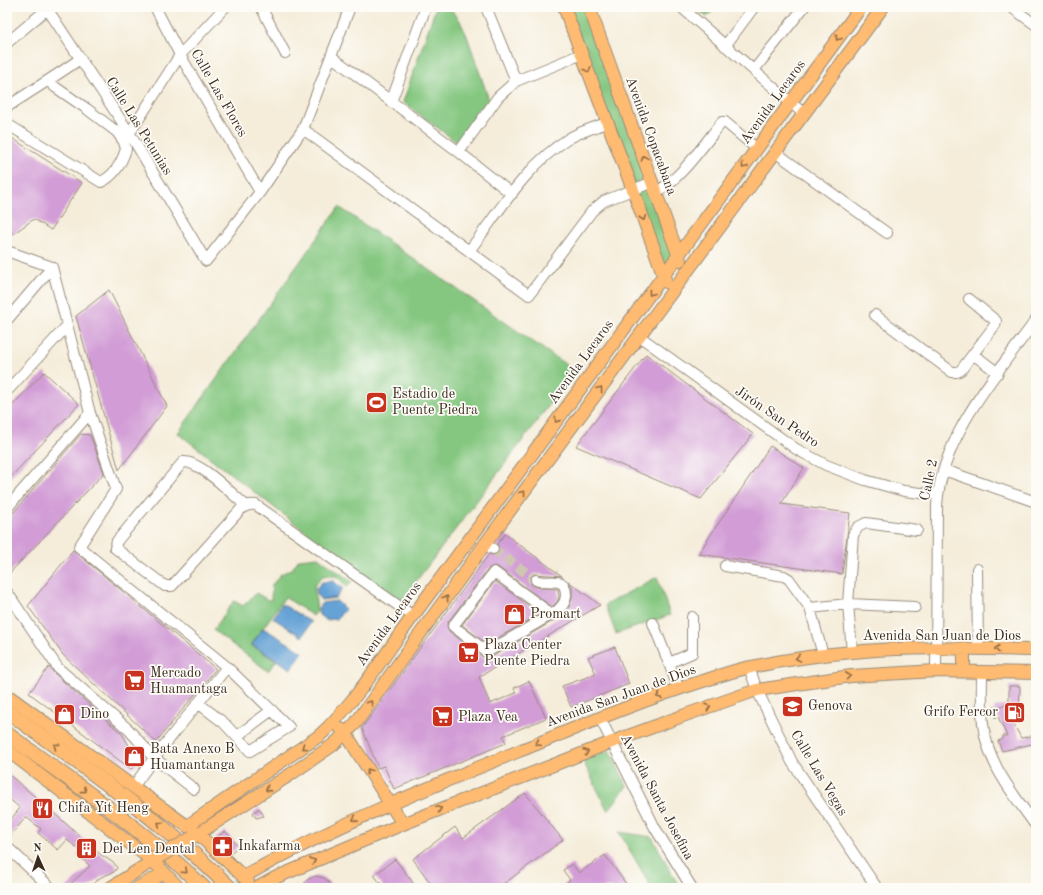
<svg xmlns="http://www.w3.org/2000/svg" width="1043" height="895" viewBox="0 0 1043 895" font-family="'Old Standard TT',serif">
  <rect width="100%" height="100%" fill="#fdfcf7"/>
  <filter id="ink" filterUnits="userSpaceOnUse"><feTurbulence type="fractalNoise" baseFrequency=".025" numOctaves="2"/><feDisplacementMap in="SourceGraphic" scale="8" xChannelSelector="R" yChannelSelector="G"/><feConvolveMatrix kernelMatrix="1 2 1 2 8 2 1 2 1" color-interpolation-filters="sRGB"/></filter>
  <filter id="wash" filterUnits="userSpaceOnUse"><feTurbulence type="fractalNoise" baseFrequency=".012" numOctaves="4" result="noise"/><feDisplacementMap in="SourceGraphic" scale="16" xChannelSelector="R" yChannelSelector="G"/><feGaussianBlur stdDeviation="0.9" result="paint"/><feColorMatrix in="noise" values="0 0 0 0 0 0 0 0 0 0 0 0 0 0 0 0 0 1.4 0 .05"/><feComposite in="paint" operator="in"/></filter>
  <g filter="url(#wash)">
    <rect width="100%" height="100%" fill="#f5edda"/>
    <path fill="#85c781" stroke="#607850" d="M 436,7 L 449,7 L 459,19 L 467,36 L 489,100 L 458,143 L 403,102 Z
      M 569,7 L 584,7 L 649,181 L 635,187 Z
      M 694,7 L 716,7 L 707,17 Z
      M 652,184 L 676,256 L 664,273 L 636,191 Z
      M 339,207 L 575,371 L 399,604 L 178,433 Z
      M 318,557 L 352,582 L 347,587 L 336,576 L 323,576 L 314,586 L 317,612 L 313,616 L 285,597 L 251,645 L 276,661 L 268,671 L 213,630 L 234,601 L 243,606 L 256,593 L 268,600 L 271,600 L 272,585 L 281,574 L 292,569 L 299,559 Z
      M 657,577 L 670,615 L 616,634 L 605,605 Z
      M 609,750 L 627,786 L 608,811 L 583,761 Z
      M 619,832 L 652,837 L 680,888 L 652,888 Z"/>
    <path fill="#65a2d6" stroke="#50667a" d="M 333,581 L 343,589 L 336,598 L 321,600 L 317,595 L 316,588 L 322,582 Z
      M 337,601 L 345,609 L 337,619 L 326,620 L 319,615 L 318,608 L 322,603 Z
      M 282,604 L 311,622 L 302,637 L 273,618 Z
      M 263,628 L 303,652 L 291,669 L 252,645 Z"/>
    <g id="blocks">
      <path fill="#d29cd6" d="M 7,135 L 82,183 L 51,230 L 34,219 L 13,234 L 7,231 Z
        M 109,290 L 167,406 L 119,470 L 76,316 Z
        M 646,354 L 753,434 L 701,499 L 576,446 Z
        M 44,372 L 79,404 L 7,481 L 7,411 Z
        M 81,434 L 90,435 L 104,473 L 7,576 L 7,520 Z
        M 770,446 L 804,468 L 781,504 L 850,513 L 842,574 L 698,554 Z
        M 505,534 L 562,576 L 535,574 L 532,575 L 530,578 L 531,584 L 534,586 L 540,588 L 558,589 L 559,597 L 557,602 L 552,607 L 498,567 L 494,566 L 489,568 L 448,622 L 447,626 L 449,631 L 483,657 L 486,658 L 490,658 L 563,615 L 569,607 L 572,599 L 572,587 L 568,581 L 600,605 L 479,677 L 490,704 L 516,693 L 514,688 L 529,681 L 546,718 L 503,736 L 506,743 L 394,789 L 384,766 L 378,768 L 362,728 L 489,554 L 493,555 L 498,553 L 499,549 L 497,544 Z
        M 73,550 L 216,669 L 156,742 L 63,655 L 28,606 Z
        M 495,581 L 540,614 L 487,644 L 462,625 Z
        M 615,647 L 629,684 L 571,707 L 562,686 L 596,674 L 588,657 Z
        M 49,667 L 54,673 L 122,734 L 140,763 L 131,769 L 29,693 Z
        M 1009,686 L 1020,686 L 1019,717 L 1010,717 L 1021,738 L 1036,735 L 1036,743 L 1002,751 L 998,741 L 1003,739 L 1003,736 L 1007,736 L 998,717 L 995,718 L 994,707 L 1009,705 Z
        M 7,773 L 46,806 L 100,854 L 115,864 L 117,868 L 114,872 L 101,877 L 88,888 L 66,888 L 90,866 L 78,855 L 81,851 L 67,840 L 58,850 L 38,833 L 41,829 L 26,817 L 7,840 L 7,824 L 20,808 L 7,797 Z
        M 525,793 L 563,840 L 498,888 L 434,888 L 413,859 L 455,827 L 463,838 Z
        M 259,808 L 264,816 L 256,818 L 253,813 Z
        M 225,831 L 238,846 L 230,854 L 215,839 Z
        M 605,855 L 629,888 L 559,888 L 570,880 L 563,870 L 572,864 L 579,873 Z
        M 395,859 L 417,888 L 384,888 L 374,875 Z
        M 315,876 L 324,878 L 328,881 L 332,888 L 301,888 L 307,880 Z"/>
    </g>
  </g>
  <g filter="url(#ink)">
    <use href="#blocks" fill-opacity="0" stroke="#988c7c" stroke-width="1"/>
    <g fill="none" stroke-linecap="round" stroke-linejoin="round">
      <path stroke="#d0c6b4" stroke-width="10" stroke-dasharray="10 5" stroke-linecap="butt" d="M 493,549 L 536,580"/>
      <defs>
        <path id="minor" d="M 46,7 L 130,134 L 206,261 L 260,192 L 303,129 L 350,7
          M 155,7 L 180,55 L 260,192
          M 261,7 L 285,53
          M 486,7 L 516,81
          M 681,7 L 804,114
          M 1011,7 L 1036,25
          M 7,43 L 47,9
          M 725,46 L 754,7
          M 332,57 L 459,152 L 512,194
          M 754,70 L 804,7
          M 49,81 L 55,87 L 87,109 L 117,132 L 124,142 L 180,55 L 225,7
          M 391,102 L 426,7
          M 7,107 C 31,91 56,76 80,59
          M 7,124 L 101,182 C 114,176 122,162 126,149 L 124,142
          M 303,129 L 529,295 L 592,211 L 604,201 L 653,182
          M 459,152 L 498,97 L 516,81 L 582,54
          M 775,152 L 887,233
          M 656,192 C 680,180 705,143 722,122 L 725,122 L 757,149
          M 7,251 L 52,267
          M 469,251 C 499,212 526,165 568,139 C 580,131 595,128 608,122
          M 52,267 L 90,413 L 116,489 L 79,547 L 227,667 L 289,727 L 250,751 L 224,723 L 198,703
          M 875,315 L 952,372 L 957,372 L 961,370 L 995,325 L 996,321 L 969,299
          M 7,320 L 52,267
          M 639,336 L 796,449 L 826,465 L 865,480 L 904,491 L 938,495
          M 973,354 L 998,373
          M 7,391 L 67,326
          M 944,470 L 1036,502
          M 245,505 C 232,494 199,460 183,462 L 117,541 L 115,548 L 165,586 L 172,586 L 241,509 C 246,505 250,504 256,505 L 413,616
          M 7,508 L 90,413
          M 485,544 L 493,549
          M 725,566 L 784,576 L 789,579 L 810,608 L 823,655
          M 977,569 L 978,649
          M 536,580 C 546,586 566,573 566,595 C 566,603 560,609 554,613 L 487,652 L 453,626 L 494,572 L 546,610 L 549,616
          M 7,592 L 58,668 L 129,730 L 154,758 L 133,787
          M 810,608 L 848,604 L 915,607
          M 653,623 L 679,689
          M 852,652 L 848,604 L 853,535 L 858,527 L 866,523 L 917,530
          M 669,663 L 692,653 L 692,617
          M 749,667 L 757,690 L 792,762 L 877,888
          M 936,671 L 937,506 C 941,436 996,375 1036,320
          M 982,672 C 982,689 981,707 983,724 C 987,763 1014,795 1036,826
          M 600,718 L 655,828 L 692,888
          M 237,736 L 272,710
          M 194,789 L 154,758 L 227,667
          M 7,847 L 51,888"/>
        <path id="major" d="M 564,7 L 633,190 L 666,282
          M 589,7 L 680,260
          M 964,671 L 964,648
          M 7,695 L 198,834 L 248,881
          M 341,729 L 346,734 L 403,824
          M 7,750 L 153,861 L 179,888
          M 187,826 L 319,736 C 356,702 383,657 413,616 L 861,7
          M 193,837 L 291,774 L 333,745 L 355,724 L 485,544 L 883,7
          M 243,877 C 336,824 435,785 534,745 C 590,722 645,699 703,681 C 719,676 735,670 751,667 C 788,659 826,654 864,651 C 921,646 979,649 1036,650
          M 110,888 L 159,857
          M 137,888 L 164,873
          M 257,888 L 277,877 L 403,824 L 612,742 L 688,714 L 757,690 L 851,676 L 936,671 L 1036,673"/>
        <path id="highway" d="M 7,711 C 84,767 163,821 230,888
          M 7,734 C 74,783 144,830 204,888"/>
      </defs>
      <use href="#minor" stroke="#988c7c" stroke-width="12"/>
      <use href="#major" stroke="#988c7c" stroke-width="14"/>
      <use href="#highway" stroke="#988c7c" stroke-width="16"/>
      <use href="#minor" stroke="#fff" stroke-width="10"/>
      <use href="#major" stroke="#febb71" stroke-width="12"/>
      <use href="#highway" stroke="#febb71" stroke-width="14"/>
      <defs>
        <path id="major-bridge" d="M 159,857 L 193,837"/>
      </defs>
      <use href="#major-bridge" stroke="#988c7c" stroke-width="14" stroke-linecap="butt"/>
      <use href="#major-bridge" stroke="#febb71" stroke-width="12"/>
    </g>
    <defs><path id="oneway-chevron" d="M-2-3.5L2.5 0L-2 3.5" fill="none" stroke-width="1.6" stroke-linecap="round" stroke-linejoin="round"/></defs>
    <g stroke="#936b43">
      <use href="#oneway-chevron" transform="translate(838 38) rotate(126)"/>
      <use href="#oneway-chevron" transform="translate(588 70) rotate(69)"/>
      <use href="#oneway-chevron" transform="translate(644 158) rotate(-110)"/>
      <use href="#oneway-chevron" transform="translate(744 166) rotate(126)"/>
      <use href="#oneway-chevron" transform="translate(643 218) rotate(71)"/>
      <use href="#oneway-chevron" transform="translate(651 293) rotate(127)"/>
      <use href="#oneway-chevron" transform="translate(600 389) rotate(-53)"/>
      <use href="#oneway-chevron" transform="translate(557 420) rotate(126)"/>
      <use href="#oneway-chevron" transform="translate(523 493) rotate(-53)"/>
      <use href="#oneway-chevron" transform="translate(446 598) rotate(-54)"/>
      <use href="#oneway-chevron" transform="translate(997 649) rotate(-179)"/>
      <use href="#oneway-chevron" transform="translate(798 658) rotate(170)"/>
      <use href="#oneway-chevron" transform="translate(848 676) rotate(-7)"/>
      <use href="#oneway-chevron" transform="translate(659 696) rotate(160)"/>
      <use href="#oneway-chevron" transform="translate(370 703) rotate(-55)"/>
      <use href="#oneway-chevron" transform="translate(708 707) rotate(-19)"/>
      <use href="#oneway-chevron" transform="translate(538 743) rotate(158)"/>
      <use href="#oneway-chevron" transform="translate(56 746) rotate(-144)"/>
      <use href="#oneway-chevron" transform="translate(304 747) rotate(146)"/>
      <use href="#oneway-chevron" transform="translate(586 752) rotate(-21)"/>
      <use href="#oneway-chevron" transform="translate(369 771) rotate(-123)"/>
      <use href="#oneway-chevron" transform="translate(268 789) rotate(147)"/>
      <use href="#oneway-chevron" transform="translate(84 790) rotate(36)"/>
      <use href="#oneway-chevron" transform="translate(439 809) rotate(-21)"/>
      <use href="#oneway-chevron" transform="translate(355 819) rotate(156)"/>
      <use href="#oneway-chevron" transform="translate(160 824) rotate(-141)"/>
      <use href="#oneway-chevron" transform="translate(313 861) rotate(-23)"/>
      <use href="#oneway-chevron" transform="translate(185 871) rotate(42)"/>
    </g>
  </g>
  <defs>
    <symbol id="stadium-square" viewBox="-11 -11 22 22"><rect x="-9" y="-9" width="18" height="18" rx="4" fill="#c8321e" stroke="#fdfcf7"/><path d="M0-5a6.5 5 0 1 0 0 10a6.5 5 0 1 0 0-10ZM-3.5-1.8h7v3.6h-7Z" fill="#fff"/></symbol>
    <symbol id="shop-square" viewBox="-11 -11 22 22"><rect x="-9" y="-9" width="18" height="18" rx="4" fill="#c8321e" stroke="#fdfcf7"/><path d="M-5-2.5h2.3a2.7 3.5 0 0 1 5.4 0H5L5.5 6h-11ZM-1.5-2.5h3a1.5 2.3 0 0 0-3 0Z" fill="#fff"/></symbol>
    <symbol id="supermarket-square" viewBox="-11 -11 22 22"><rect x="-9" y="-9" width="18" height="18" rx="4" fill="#c8321e" stroke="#fdfcf7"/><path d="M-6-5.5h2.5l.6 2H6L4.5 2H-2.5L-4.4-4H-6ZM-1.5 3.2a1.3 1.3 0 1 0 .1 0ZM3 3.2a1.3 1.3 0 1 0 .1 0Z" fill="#fff"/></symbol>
    <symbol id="school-square" viewBox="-11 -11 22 22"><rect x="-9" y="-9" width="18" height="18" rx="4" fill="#c8321e" stroke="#fdfcf7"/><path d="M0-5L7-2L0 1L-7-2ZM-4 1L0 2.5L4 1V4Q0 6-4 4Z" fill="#fff"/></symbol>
    <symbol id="fuel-square" viewBox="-11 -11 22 22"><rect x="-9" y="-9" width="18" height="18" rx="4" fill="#c8321e" stroke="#fdfcf7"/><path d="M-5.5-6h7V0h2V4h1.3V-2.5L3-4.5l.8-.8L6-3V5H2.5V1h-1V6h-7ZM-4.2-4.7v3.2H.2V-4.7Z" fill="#fff"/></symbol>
    <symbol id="restaurant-square" viewBox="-11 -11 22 22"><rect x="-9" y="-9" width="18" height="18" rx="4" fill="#c8321e" stroke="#fdfcf7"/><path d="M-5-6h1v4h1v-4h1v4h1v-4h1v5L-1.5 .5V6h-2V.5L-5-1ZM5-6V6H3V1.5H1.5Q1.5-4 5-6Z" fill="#fff"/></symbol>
    <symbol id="pharmacy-square" viewBox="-11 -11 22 22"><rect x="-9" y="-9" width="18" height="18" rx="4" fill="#c8321e" stroke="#fdfcf7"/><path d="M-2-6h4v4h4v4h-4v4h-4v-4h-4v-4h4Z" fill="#fff"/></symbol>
    <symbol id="building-square" viewBox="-11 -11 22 22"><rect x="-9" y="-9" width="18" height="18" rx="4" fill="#c8321e" stroke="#fdfcf7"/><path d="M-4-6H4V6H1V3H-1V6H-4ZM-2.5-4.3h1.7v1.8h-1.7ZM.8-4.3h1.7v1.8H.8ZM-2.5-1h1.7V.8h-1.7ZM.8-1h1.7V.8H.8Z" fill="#fff"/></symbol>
  </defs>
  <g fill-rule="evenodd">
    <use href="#stadium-square" x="364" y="390" width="25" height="25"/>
    <use href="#shop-square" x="502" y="602" width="25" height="25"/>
    <use href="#supermarket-square" x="456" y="640" width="25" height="25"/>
    <use href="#supermarket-square" x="122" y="668" width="25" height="25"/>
    <use href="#school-square" x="780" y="694" width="25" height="25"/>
    <use href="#fuel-square" x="1002" y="700" width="25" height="25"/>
    <use href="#shop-square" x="52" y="702" width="25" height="25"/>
    <use href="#supermarket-square" x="430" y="704" width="25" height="25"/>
    <use href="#shop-square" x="122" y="744" width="25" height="25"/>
    <use href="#restaurant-square" x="30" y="796" width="25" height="25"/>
    <use href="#pharmacy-square" x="210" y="834" width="25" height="25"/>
    <use href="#building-square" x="74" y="836" width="25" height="25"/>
  </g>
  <g text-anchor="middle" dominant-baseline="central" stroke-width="3.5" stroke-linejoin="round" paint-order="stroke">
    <g font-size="14" fill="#3b2a1e" stroke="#fdfcf7">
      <text transform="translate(219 93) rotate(60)">Calle Las Flores</text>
      <text transform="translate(773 102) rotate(-54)">Avenida Lecaros</text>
      <text transform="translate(139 126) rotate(58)">Calle Las Petunias</text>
      <text transform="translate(651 136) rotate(70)">Avenida Copacabana</text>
      <text transform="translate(581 362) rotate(-54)">Avenida Lecaros</text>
      <text transform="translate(777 417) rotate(34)">Jirón San Pedro</text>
      <text transform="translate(929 480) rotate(-78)">Calle 2</text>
      <text transform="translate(389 624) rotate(-54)">Avenida Lecaros</text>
      <text x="942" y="636">Avenida San Juan de Dios</text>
      <text transform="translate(621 696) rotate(-20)">Avenida San Juan de Dios</text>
      <text transform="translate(819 773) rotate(59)">Calle Las Vegas</text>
      <text transform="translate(657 797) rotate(62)">Avenida Santa Josefina</text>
    </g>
    <g font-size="14" fill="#3b2a1e" stroke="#fdfcf7" text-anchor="start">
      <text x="392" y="394">Estadio de<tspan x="392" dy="16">Puente Piedra</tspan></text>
      <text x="530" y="614">Promart</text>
      <text x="484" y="645">Plaza Center<tspan x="484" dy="16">Puente Piedra</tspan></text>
      <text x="150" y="673">Mercado<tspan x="150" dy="16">Huamantaga</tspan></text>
      <text x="808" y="706">Genova</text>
      <text x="998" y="712" text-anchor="end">Grifo Fercor</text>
      <text x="80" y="714">Dino</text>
      <text x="458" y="717">Plaza Vea</text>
      <text x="150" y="749">Bata Anexo B<tspan x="150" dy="16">Huamantanga</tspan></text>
      <text x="58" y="808">Chifa Yit Heng</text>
      <text x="238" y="846">Inkafarma</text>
      <text x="102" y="849">Dei Len Dental</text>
    </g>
  </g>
  <rect width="1043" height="895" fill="none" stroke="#fdfcf7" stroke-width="24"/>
  <g transform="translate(38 857) rotate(357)" stroke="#fdfcf7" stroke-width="3" paint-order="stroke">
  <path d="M0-3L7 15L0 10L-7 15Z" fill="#3b2a1e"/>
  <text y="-6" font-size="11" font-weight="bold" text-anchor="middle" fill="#3b2a1e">N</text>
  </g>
</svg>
